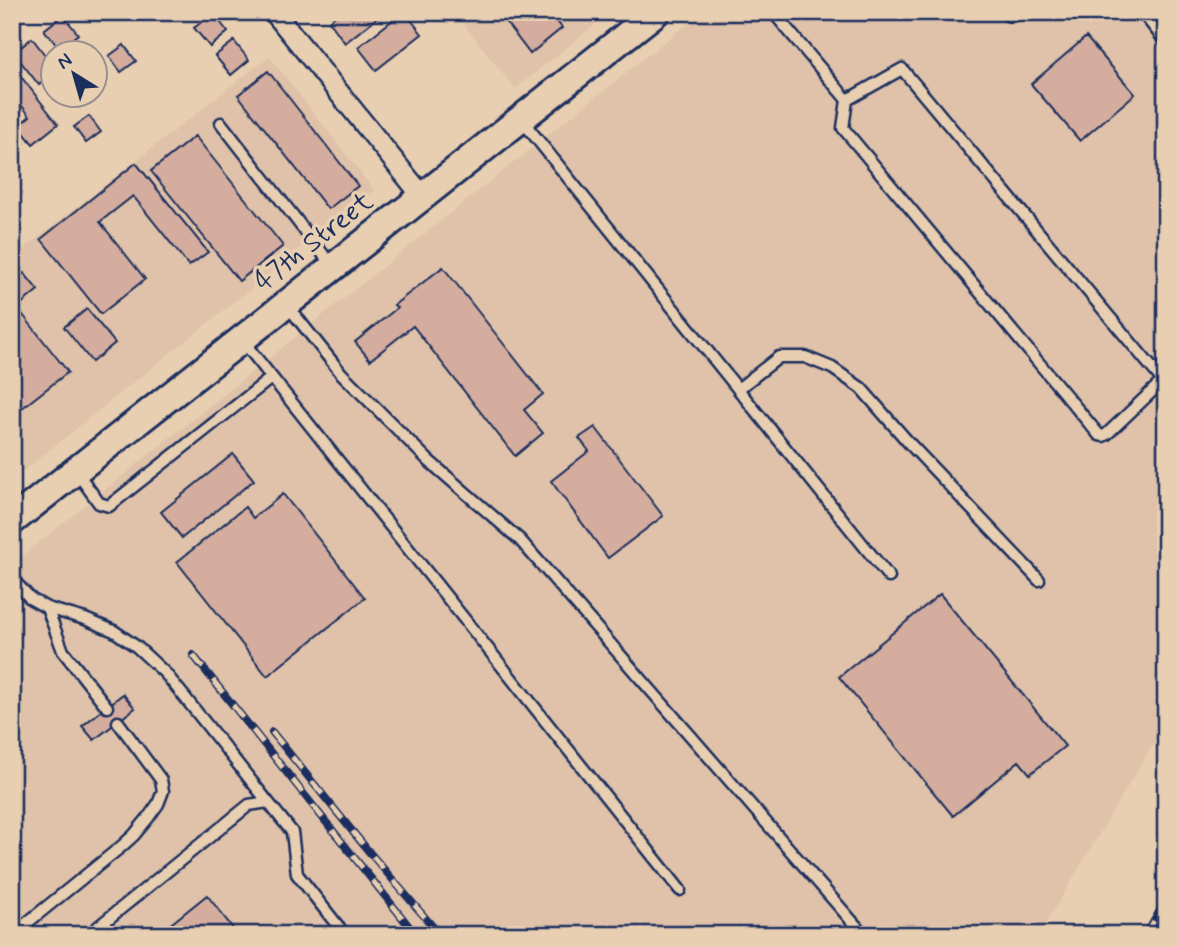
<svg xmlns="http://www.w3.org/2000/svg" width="1178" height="947" viewBox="0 0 1178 947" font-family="Mynerve,sans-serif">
  <rect width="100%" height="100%" fill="#e9cfb1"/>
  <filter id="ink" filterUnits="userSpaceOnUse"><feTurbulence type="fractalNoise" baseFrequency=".0143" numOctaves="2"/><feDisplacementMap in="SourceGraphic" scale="14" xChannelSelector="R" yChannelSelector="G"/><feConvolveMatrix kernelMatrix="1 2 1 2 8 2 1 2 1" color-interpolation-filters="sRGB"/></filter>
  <g filter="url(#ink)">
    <path fill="#dfc2a9" d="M 454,12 L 611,12 L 515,89 Z
      M 702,12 L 1166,12 L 1166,722 L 1039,935 L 12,935 L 12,564 Z
      M 269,56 L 374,190 L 12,480 L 12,258 Z"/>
    <path fill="#d5ad9e" stroke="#1b2f5e" stroke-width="2" d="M 340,12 L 383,12 L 383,13 L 345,43 L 329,21 Z
      M 403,12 L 405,12 L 422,34 L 376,70 L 358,47 Z
      M 498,12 L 550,12 L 562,28 L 530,54 Z
      M 213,13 L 228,32 L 210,47 L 194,28 Z
      M 63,15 L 78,34 L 60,49 L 44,30 Z
      M 1086,37 L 1135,94 L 1080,141 L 1031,84 Z
      M 32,38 L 52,64 L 52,74 L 39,85 L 14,53 Z
      M 234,41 L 249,60 L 231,75 L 215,56 Z
      M 124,45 L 136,61 L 121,72 L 109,56 Z
      M 12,65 L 58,124 L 33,144 L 18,126 L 30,116 L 22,106 L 12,113 Z
      M 268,71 L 358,186 L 328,209 L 238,95 Z
      M 89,116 L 101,132 L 86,143 L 74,127 Z
      M 12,127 L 24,143 L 12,152 Z
      M 195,136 L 283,246 L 239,281 L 151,171 Z
      M 136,163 L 208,252 L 189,266 L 133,196 L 100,222 L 145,279 L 101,314 L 41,239 Z
      M 443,267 L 543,394 L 524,410 L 543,433 L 515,456 L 413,326 L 370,360 L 355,342 L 397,308 L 394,305 Z
      M 24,273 L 38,290 L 21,304 L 12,293 L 12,282 Z
      M 12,301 L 68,372 L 12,416 Z
      M 87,309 L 115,343 L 92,362 L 64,327 Z
      M 595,427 L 663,516 L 608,558 L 551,481 L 589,451 L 579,438 Z
      M 233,454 L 254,480 L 182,538 L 161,512 Z
      M 283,494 L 365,598 L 267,676 L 177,562 L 245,507 L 253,518 Z
      M 940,594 L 1065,746 L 1030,774 L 1019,761 L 953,816 L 839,677 Z
      M 123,694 L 135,708 L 94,740 L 82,726 Z
      M 207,895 L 238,935 L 157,935 Z"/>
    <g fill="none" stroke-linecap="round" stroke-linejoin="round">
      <defs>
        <path id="service" d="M 773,12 L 847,100 L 843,128 L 1099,435 L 1103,436 L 1107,434 L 1166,378
          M 1004,12 C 1009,18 1013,16 1019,12
          M 1142,12 L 1166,42
          M 847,100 L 902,69 L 1163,381
          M 521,119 L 889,577
          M 221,123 L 333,267
          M 287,305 L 341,373 L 429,461 L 520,540 L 864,935
          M 242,340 L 680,890
          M 738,389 L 779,357 L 805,357 L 832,368 L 861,388 L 909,443 L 1039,580
          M 76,471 L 99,503 L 109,506 L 271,378
          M 12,579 L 31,599 L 47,608 L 85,619 L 114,631 L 137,647 L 165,673 L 183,695 L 268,802
          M 47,608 L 63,651 L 107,707
          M 12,935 L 122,846 L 134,835 L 148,818 L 158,804 L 163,791 L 161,780 L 118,722
          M 88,935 L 249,805 L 268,802 L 292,832 L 297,874 L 345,935"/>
        <path id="minor" d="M 274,12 L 423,197"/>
        <path id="secondary" d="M 12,521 L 656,12"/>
      </defs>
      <use href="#service" stroke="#1b2f5e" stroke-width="15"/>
      <use href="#minor" stroke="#1b2f5e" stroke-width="24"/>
      <use href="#secondary" stroke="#1b2f5e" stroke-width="32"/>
      <use href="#service" stroke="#e9cfb1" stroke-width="10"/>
      <use href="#minor" stroke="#e9cfb1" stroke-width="19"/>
      <use href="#secondary" stroke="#e9cfb1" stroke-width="26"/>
      <defs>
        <path id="rail" d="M 193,655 L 416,935
          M 272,732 L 370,853 L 440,935
          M 1146,935 L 1166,900"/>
      </defs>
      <use href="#rail" stroke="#1b2f5e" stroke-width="8"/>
      <use href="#rail" stroke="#e9cfb1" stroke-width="5" stroke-dasharray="16" stroke-linecap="butt"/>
    </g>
  </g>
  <g text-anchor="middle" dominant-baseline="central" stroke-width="7" stroke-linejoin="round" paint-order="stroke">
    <g font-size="28" fill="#1b2f5e" stroke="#e9cfb1">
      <text transform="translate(314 242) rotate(-38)">47th Street</text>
    </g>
  </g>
  <rect width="1178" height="947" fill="none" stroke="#e9cfb1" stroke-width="42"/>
  <rect x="21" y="21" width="1136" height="905" fill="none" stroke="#1b2f5e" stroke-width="2.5" filter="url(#ink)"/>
  <g transform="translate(74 74) rotate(323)"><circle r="33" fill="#e9cfb1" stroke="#978f90" stroke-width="2"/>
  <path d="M0-5L12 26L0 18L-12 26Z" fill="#1b2f5e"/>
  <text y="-10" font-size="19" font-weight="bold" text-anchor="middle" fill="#1b2f5e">N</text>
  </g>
</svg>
